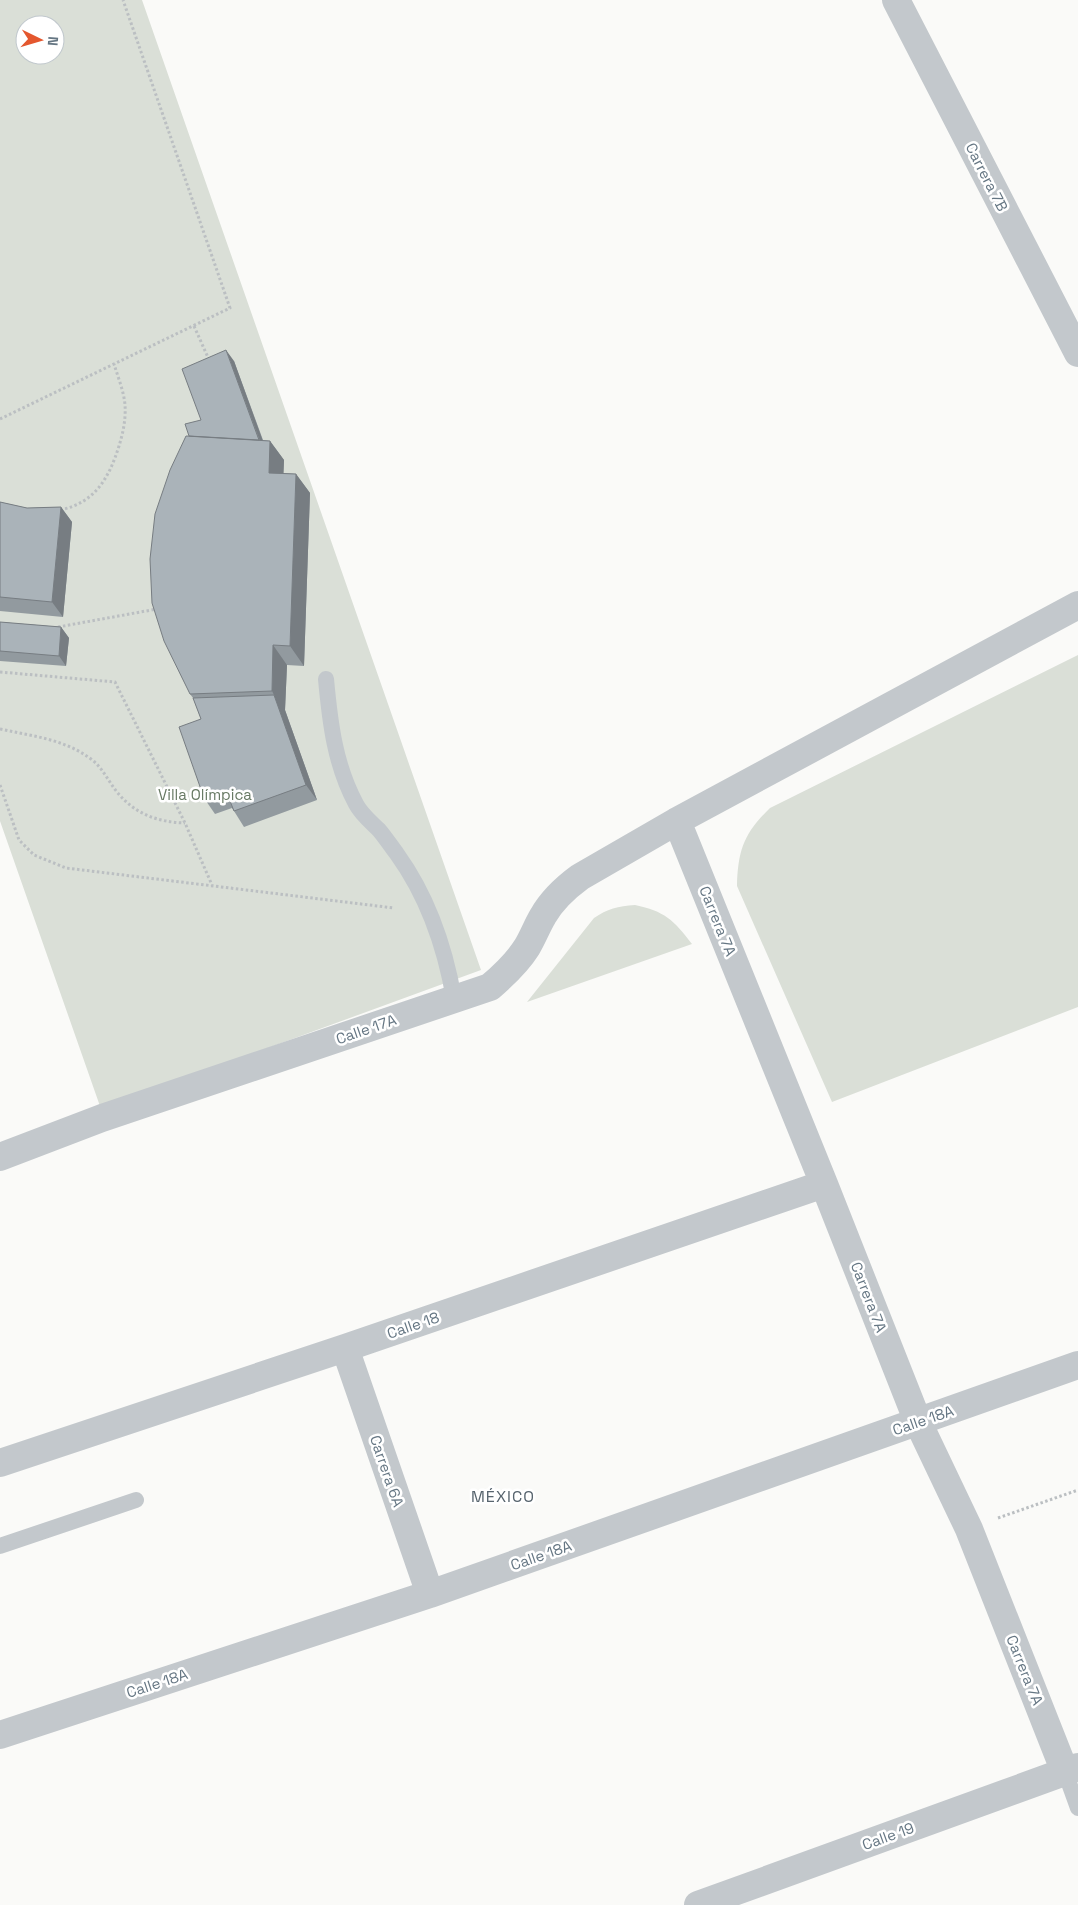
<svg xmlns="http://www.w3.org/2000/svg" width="1078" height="1905" viewBox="0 0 1078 1905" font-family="'Space Grotesk',sans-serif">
  <rect width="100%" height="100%" fill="#fafaf8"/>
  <path fill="#dadfd7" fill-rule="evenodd" d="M 0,0 L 142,0 L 481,970 L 101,1109 L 0,821 ZM 25,25 L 55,25 L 55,55 L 25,55 Z
    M 1078,655 L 1078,1007 L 832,1102 L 737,886 C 738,850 744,833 770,808 Z
    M 635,905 C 664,911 674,920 692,944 L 527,1002 L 594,918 C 607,909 618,906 635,905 Z"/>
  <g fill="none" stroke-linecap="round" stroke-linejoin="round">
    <path stroke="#bbbfc2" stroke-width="3" stroke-dasharray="2.5 2.5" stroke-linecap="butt" d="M 194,326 L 210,362
      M 0,419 L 230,308 L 123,0
      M 60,510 C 95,503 109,478 119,446 C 123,433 126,419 125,405 C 124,392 118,377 114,364
      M 58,627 L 157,609
      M 0,672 L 115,682 L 185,823 L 212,885
      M 0,729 C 32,736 64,739 91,759 C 103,768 108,781 117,792 C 135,814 157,822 185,823
      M 0,785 L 19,840 L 34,855 L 66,868 L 394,908
      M 998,1518 L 1078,1490"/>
    <path stroke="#c3c8cc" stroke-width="16" d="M 326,679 C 330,723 335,765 356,804 C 361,814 371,822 379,830 C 385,837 391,846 397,854 C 428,897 445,947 454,999
      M 0,1546 L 136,1500
      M 1065,1772 L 1078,1808"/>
    <path stroke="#c3c8cc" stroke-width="28" d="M 896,0 L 1078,353
      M 677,821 L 824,1184 L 918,1422 L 969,1529 L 1065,1772
      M 0,1157 L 102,1118 L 490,987 C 504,975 517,963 527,947 C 533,937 537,926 543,916 C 552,900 565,888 580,877 L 677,821 L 1078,605
      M 345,1348 L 430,1594
      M 0,1463 L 345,1348 L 824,1184
      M 0,1735 L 430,1594 L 1078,1365
      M 698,1905 L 1078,1767"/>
  </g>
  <path fill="#929a9f" d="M 234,361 L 263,440 L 270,441 L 284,460 L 283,473 L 296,474 L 310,493 L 304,666 L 287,665 L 285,710 L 317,800 L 244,827 L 234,811 L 232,808 L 215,814 L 204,798 L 201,719 L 193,698 L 190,694 L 189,436 L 201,420 Z
    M 0,502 L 27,508 L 61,507 L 72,522 L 63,617 L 0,611 Z
    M 0,622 L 61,627 L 69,638 L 66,666 L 0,661 Z"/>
  <path fill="#777d82" d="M 226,350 L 234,361 L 269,458 L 270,441 L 284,460 L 283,493 L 269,473 L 263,449 Z
    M 296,474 L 310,493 L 304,666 L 290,646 Z
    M 61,507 L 72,522 L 63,617 L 52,602 Z
    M 61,627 L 69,638 L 66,666 L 59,656 Z
    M 273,645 L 287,665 L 285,710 L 317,800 L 306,785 L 274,695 L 272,691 Z"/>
  <path fill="#aab3b9" stroke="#777d82" d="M 226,350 L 259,440 L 189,436 L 185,424 L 201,420 L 182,369 Z
    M 186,436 L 270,441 L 269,473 L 296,474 L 290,646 L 273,645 L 272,691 L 190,694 L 164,641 L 152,603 L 150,559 L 155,514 L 170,470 Z
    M 0,502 L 27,508 L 61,507 L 52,602 L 0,597 Z
    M 0,622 L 61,627 L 59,656 L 0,651 Z
    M 274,695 L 306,785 L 234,811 L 226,791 L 204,798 L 179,727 L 201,719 L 193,698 Z"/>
  <g text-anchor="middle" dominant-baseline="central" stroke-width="5" stroke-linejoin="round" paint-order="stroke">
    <g font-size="15" fill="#657683" stroke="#fff">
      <text transform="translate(987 177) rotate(63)">Carrera 7B</text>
      <text transform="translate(718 921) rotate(68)">Carrera 7A</text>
      <text transform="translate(366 1029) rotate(-19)">Calle 17A</text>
      <text transform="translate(869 1297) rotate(69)">Carrera 7A</text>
      <text transform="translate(413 1325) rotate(-19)">Calle 18</text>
      <text transform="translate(923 1420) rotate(-19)">Calle 18A</text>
      <text transform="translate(387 1471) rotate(71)">Carrera 6A</text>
      <text transform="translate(541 1555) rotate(-19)">Calle 18A</text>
      <text transform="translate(1025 1670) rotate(68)">Carrera 7A</text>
      <text transform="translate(157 1683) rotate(-18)">Calle 18A</text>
      <text transform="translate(888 1836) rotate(-20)">Calle 19</text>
    </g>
    <g font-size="15" fill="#687a64" stroke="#fff">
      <text x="205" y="794">Villa Olímpica</text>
    </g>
    <g font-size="16" letter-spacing="1" fill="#57646e" stroke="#fff">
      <text x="503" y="1496">MÉXICO</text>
    </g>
  </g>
  <g transform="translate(40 40) rotate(95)"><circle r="24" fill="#ffffff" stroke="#c1c8cd"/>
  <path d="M0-4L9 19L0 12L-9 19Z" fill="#e4572e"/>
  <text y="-8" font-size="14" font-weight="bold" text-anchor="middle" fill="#657683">N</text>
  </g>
</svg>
